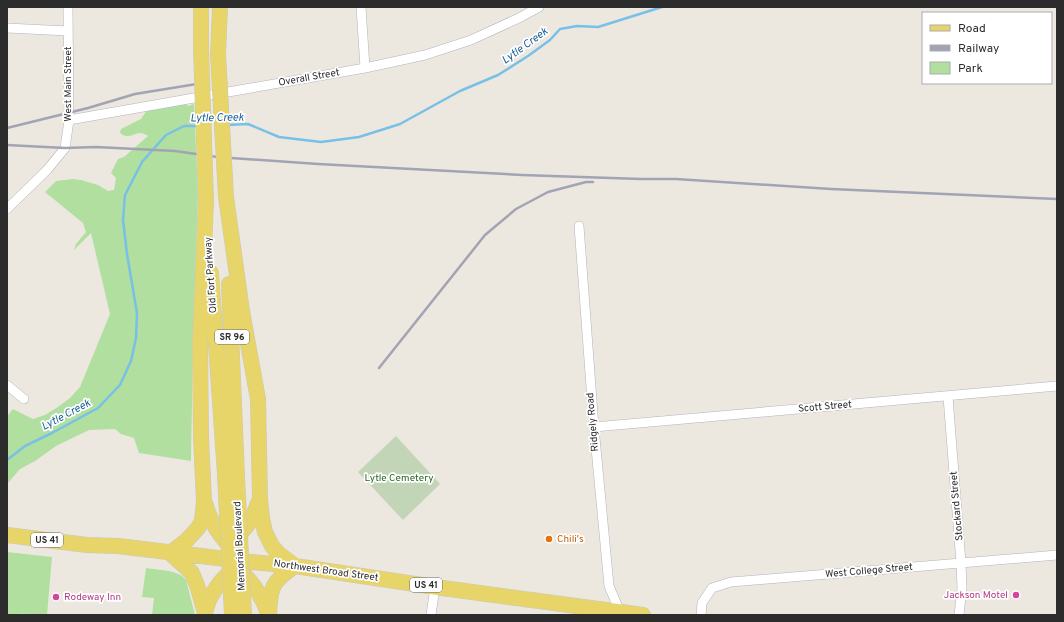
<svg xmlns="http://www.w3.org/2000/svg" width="1064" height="622" viewBox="0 0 1064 622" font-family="Overpass,sans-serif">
  <rect width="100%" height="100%" fill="#ece8df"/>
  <path fill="#b0df9f" d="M 177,97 L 188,106 L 194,104 L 198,195 L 193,340 L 191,461 L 139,453 L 134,438 L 121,434 L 115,429 L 89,430 L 56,446 L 35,461 L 20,469 L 7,484 L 7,416 L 13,409 L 33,419 L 45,415 L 58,407 L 70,398 L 80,387 L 110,314 L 91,233 L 74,250 L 76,244 L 86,232 L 83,223 L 45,192 L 56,181 L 73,179 L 81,180 L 98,185 L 108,191 L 114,190 L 116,178 L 111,173 L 118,159 L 124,157 L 148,136 C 147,135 142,133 141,133 C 133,133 129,140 120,133 L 121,129 L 141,119 L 153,101 Z
    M 7,552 L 52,557 L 47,615 C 36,615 27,613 17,614 L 16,615 L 7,615 Z
    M 146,568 C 157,570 180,570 186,580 L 195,615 L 152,615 L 154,598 L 142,597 Z"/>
  <path fill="#c3d5b7" d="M 396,436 L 440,484 L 403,520 L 358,472 Z"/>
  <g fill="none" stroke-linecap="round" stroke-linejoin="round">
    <path stroke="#79c0e7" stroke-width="2.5" d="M 227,125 L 248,124 L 279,137 L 321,142 L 359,137 L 400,124 L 460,91 L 498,75 L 528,56 L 550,40 L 560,29 L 577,26 L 598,27 L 662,7
      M 7,460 L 25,446 L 52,433 L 98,408 L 120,385 L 131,361 L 136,338 L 137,313 L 127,254 L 123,220 L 125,195 L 142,162 L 166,135 L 184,126 L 198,126"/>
    <defs>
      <path id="minor" d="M 361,7 L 365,68
        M 7,28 L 68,31
        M 69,120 L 365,68 L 425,55 L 471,40 L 519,18 L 539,7
        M 7,209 L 47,170 L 65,148 L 69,120 L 68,7
        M 579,226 L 594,427 L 609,586 L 620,612 L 620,615
        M 7,385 L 24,399
        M 948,397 L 961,563 L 962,588 L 959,615
        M 594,427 L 1057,386
        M 431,615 L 435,587
        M 701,615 L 702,603 L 712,588 L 731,582 L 1057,555"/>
      <path id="primary" d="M 201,48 L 201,7
        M 218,54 L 220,7
        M 226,197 L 242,311 L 258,399 L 260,499 L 262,518 L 265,532 L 272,546 L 278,553 L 295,566 C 272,581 270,588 269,615
        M 211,273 L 225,474
        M 229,284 L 237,478
        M 205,503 C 210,521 220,537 233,549
        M 7,535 L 87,545 L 118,546 L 251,562 L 295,566 L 435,587 L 643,615
        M 234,541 L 251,521 L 259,501
        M 170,553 L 187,540 L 198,528 L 202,521 L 204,501 L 201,438 L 200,343 L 206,201
        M 170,553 L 192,573 L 198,588 L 205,613
        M 234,567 C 251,578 261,594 268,613
        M 205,615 C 207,596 223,576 238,566"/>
    </defs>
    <use href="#minor" stroke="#b2b4be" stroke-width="10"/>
    <use href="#primary" stroke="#c8c8c8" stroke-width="16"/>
    <use href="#minor" stroke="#fff" stroke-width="9"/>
    <use href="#primary" stroke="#e7d569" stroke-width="15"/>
    <path stroke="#a2a3b4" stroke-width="2.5" d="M 7,128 L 88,108 L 135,94 L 209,82
      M 7,145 L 65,148 L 96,147 L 175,151 L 217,157 L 318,164 L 522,175 L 641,179 L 676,179 L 831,189 L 1057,199
      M 379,368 L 485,235 L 516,209 L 548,192 L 586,182 L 593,182"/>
    <defs>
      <path id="primary-bridge" d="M 201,48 L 206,201
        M 218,54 L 226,197
        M 225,474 L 232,615
        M 237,478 L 244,615"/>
    </defs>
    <use href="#primary-bridge" stroke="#c8c8c8" stroke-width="16" stroke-linecap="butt"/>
    <use href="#primary-bridge" stroke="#e7d569" stroke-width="15"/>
  </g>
  <circle fill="#e8710a" stroke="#fff" stroke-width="1.5" cx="549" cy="539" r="4"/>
  <g fill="#d1479c" stroke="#fff" stroke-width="1.5">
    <circle cx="1016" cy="595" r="4"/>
    <circle cx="56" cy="597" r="4"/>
  </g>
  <g text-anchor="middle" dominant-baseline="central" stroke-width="3.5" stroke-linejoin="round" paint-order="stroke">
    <g fill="#fff" stroke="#6b6b6b" stroke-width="1">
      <rect x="215" y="330" width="34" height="14" rx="3"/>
      <rect x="31" y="533" width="32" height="14" rx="3"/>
      <rect x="410" y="578" width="32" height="14" rx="3"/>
    </g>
    <g font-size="9" font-weight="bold" fill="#2c2c2c">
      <text x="232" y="337">SR 96</text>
      <text x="47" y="540">US 41</text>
      <text x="426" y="585">US 41</text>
    </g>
    <g font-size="10" fill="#2c2c2c" stroke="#fff">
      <text transform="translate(309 78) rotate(-10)">Overall Street</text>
      <text transform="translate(68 84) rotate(-90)">West Main Street</text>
      <text transform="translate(211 275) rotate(-94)">Old Fort Parkway</text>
      <text transform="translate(825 407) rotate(-5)">Scott Street</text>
      <text transform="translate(593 422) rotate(-95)">Ridgely Road</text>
      <text transform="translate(957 506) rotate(-95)">Stockard Street</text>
      <text transform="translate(240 546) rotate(-93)">Memorial Boulevard</text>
      <text transform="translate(326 571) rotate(8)">Northwest Broad Street</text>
      <text transform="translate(869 571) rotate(-5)">West College Street</text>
    </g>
    <g font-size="10" fill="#286420" stroke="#fff">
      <text x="399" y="478">Lytle Cemetery</text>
    </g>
    <g font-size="10" fill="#c56008" stroke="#fff" text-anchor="start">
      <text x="557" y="539">Chili's</text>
    </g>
    <g font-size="10" fill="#b23c85" stroke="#fff" text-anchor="end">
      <text x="1008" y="595">Jackson Motel</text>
      <text x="64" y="597" text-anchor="start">Rodeway Inn</text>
    </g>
    <g font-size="11" font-style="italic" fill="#175e94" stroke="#fff">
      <text transform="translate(525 46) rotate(-36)">Lytle Creek</text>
      <text transform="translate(217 118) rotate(-1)">Lytle Creek</text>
      <text transform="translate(66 415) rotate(-28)">Lytle Creek</text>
    </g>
  </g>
  <rect width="1064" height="622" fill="none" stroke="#2c2c2c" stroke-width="16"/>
  <rect x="922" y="12" width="130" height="72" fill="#ffffff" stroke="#ababab"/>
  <rect x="930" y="25" width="20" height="6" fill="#e7d569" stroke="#ababab"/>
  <text x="958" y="32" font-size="12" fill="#2c2c2c">Road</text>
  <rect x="930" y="45" width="20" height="6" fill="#a2a3b4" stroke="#ababab"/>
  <text x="958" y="52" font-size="12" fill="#2c2c2c">Railway</text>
  <rect x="930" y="62" width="20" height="12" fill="#b0df9f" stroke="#ababab"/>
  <text x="958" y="72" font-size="12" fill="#2c2c2c">Park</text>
</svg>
